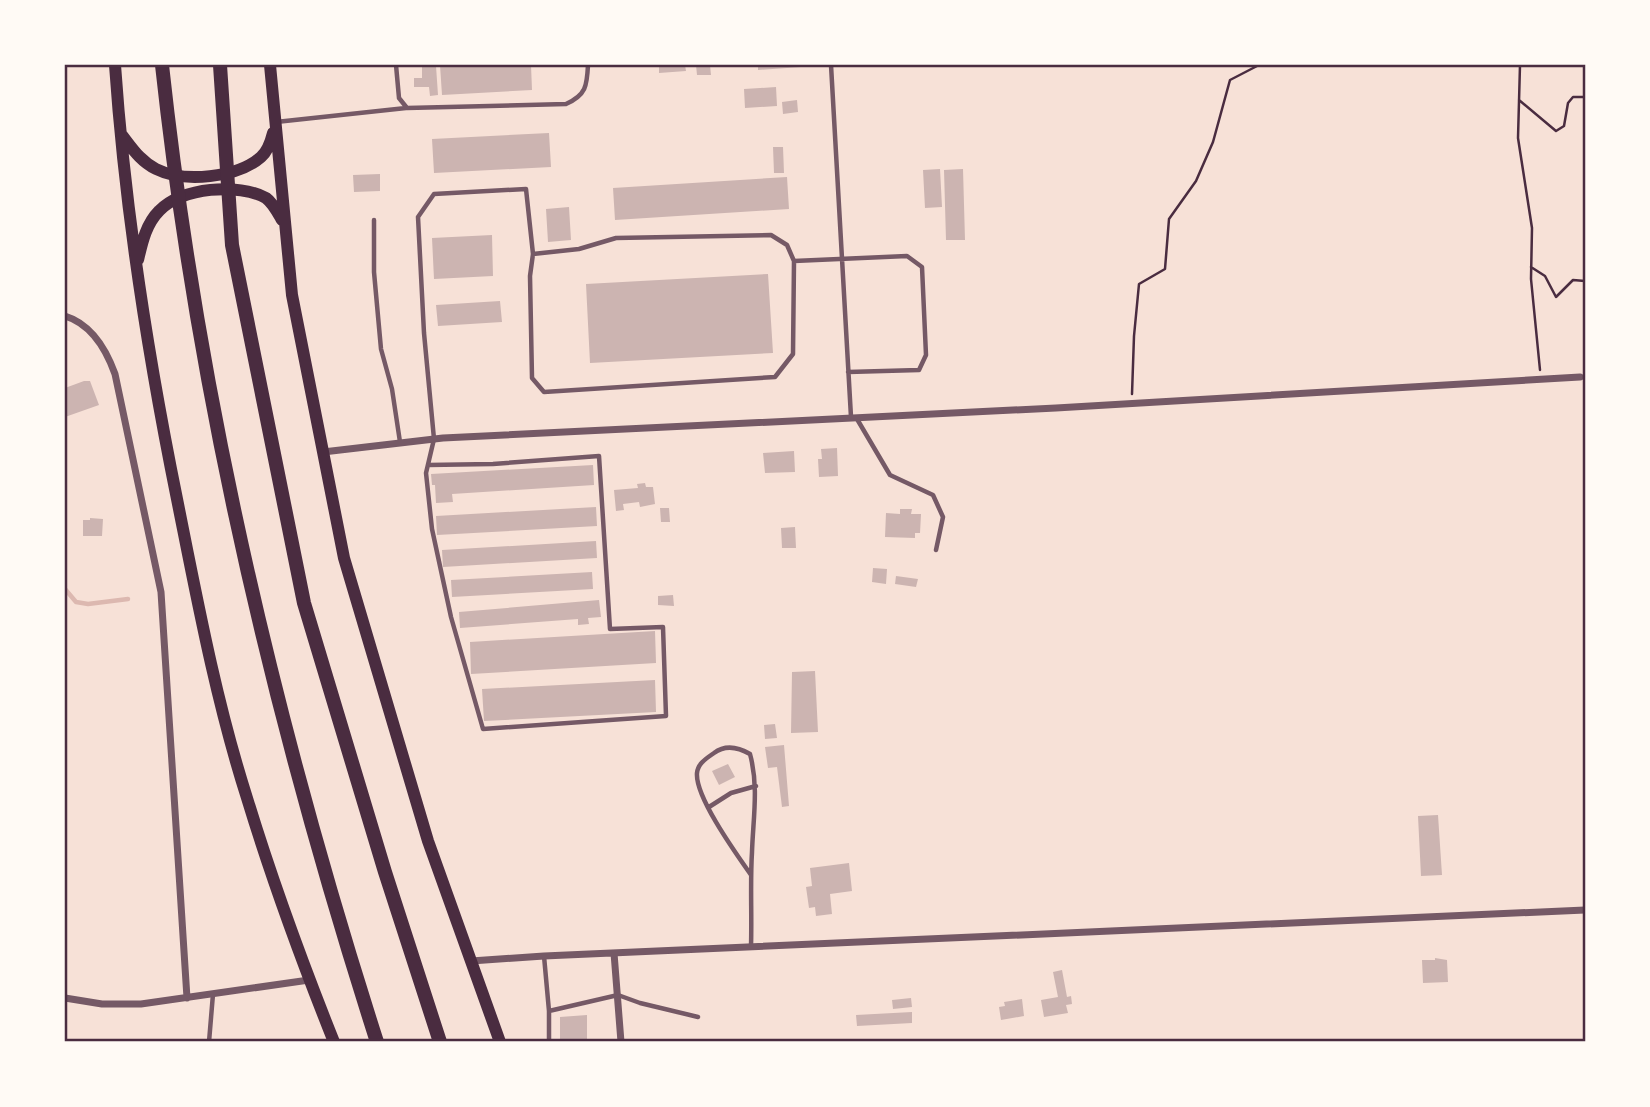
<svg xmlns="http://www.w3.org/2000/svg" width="1650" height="1107" viewBox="0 0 1650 1107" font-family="'IBM Plex Serif',serif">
  <rect width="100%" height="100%" fill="#f7e1d7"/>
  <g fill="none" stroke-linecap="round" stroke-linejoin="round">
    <path stroke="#dcb8b0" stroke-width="4.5" d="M 65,589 L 76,602 L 88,604 L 128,599"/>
  </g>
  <path fill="#ccb4b1" d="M 440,65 L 531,65 L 532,90 L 442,95 Z
    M 659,65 L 685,65 L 686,71 L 659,73 Z
    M 696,65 L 710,65 L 711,75 L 697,75 Z
    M 758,65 L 801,65 L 801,67 L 758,70 Z
    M 436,66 L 438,95 L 430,96 L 429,87 L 414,87 L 414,78 L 422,78 L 422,67 Z
    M 776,87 L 777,106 L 745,108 L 744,89 Z
    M 797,100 L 798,112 L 783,114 L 782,102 Z
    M 549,133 L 551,167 L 434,173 L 432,139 Z
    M 773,147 L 783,147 L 784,173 L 774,173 Z
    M 940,169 L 942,207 L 925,208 L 923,170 Z
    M 963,169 L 965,240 L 946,240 L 944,170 Z
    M 380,174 L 380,191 L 354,192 L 353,175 Z
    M 787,177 L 789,209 L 615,220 L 613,188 Z
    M 569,207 L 571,240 L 548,242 L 546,209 Z
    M 492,235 L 493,276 L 434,279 L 432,238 Z
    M 768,274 L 773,353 L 590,363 L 586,284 Z
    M 500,301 L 502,322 L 438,326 L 436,305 Z
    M 84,381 L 90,381 L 99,405 L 65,417 L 65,388 Z
    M 837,448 L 838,476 L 819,477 L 818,459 L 822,459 L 821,449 Z
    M 794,451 L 795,472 L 765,473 L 763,453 Z
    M 593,465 L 594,485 L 452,494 L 453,502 L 436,503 L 435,485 L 432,485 L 431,474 Z
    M 645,483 L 646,487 L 653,487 L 655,504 L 640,507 L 639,502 L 623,504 L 624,510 L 616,511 L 614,490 L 638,488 L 637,484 Z
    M 596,507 L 597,526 L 437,535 L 436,516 Z
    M 660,508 L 669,508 L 670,522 L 661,522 Z
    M 900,509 L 912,509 L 911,514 L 921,514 L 920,533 L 915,533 L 915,538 L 885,537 L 886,513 L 900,514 Z
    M 90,518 L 103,519 L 102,536 L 83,536 L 83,520 L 90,520 Z
    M 795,527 L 796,548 L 782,548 L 781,528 Z
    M 596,541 L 597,558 L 443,567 L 442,550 Z
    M 873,568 L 887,569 L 886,584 L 872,582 Z
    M 592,572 L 593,589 L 452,597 L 451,580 Z
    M 896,576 L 918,579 L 916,587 L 895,584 Z
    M 673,595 L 674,606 L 658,605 L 658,596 Z
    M 599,600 L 601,617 L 588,618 L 589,624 L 578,625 L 578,619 L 460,628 L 459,612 Z
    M 655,631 L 656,663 L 471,674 L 470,642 Z
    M 815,671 L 818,732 L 791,733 L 792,672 Z
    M 655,680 L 656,712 L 484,721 L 482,689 Z
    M 775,724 L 777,738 L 765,739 L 764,725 Z
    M 784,745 L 789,806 L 782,807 L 777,767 L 768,768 L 765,747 Z
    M 728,764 L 735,777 L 719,785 L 712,771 Z
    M 1438,815 L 1442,875 L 1421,876 L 1418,816 Z
    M 849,863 L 852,891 L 830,894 L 832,914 L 816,916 L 815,907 L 809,908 L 806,887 L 812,886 L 810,868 Z
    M 1435,958 L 1447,960 L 1448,982 L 1423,983 L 1422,960 L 1435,960 Z
    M 1062,970 L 1067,997 L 1071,996 L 1072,1004 L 1066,1005 L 1068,1013 L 1044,1017 L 1041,1000 L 1058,997 L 1053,972 Z
    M 911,998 L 912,1007 L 893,1009 L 892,1000 Z
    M 1022,999 L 1024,1016 L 1001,1020 L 999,1007 L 1005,1006 L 1004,1002 Z
    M 912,1012 L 912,1023 L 857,1026 L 856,1015 Z
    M 587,1015 L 587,1042 L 560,1042 L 560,1017 Z"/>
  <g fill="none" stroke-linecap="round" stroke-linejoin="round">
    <path stroke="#4a2c40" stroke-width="2.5" d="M 1520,65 L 1518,138 L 1532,228 L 1531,279 L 1540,370
      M 1519,100 L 1556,131 L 1564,126 L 1568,103 L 1573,97 L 1585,97
      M 1531,267 L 1545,276 L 1556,297 L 1573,280 L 1585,281
      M 1132,394 L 1134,336 L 1139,284 L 1165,269 L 1169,219 L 1196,181 L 1213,142 L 1230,80 L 1259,65"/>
    <path stroke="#755966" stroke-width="4.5" d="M 396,65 L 399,98 L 407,108 L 566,104 C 586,95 587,86 588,65
      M 831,65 L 851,417
      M 276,122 L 406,108
      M 374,220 L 374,272 L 381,349 L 392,389 L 400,442
      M 794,261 L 793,354 L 775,377 L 544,392 L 532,378 L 530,276 L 533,254 L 579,249 L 616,238 L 771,235 L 787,245 L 794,261 L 907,256 L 922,267 L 926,355 L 919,370 L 848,372
      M 857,419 L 890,475 L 933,495 L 943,517 L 936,550
      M 428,465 L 493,464 L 599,456 L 610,629 L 663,627 L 666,716 L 483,729 L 451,617 L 432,529 L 426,473 L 434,439 L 424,333 L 418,217 L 434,194 L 526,189 L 533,254
      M 709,807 L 731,793 L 756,786
      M 751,946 C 752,915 750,883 752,852 C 753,819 759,787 750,754 C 738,747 726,744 714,753 C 707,758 698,763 697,773 C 695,797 737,855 751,875
      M 544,956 L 549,1011
      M 209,1042 L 213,994
      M 549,1042 L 549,1011 L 618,995 L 640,1003 L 698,1017"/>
    <path stroke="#755966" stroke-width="7" d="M 65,316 C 91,324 106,349 115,374 L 161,592 L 187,998
      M 323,452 L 443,438 L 1056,408 L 1580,377
      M 614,953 L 621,1042
      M 471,961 L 544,956 L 1585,910
      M 65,998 L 102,1004 L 141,1004 L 309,980"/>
    <path stroke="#4a2c40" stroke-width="12" d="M 115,65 C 125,211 148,356 177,499 C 197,599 216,701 247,798 C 272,880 302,962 334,1042
      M 270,65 L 292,295 L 344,558 L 428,841 L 500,1042
      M 121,134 C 132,148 140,161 156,169 C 184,183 237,178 261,157 C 268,151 271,141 273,133
      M 138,260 C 142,243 146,224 159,211 C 181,187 239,183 266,198 C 273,203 278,213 282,220"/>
    <path stroke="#4a2c40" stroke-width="14" d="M 162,65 C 198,397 275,724 377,1042
      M 220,65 L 232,245 L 304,603 L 385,872 L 440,1042"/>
  </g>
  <rect width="1650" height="1107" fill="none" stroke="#fffaf5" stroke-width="133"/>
  <rect x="66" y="66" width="1518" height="974" fill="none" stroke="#4a2c40" stroke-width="2.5"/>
</svg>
